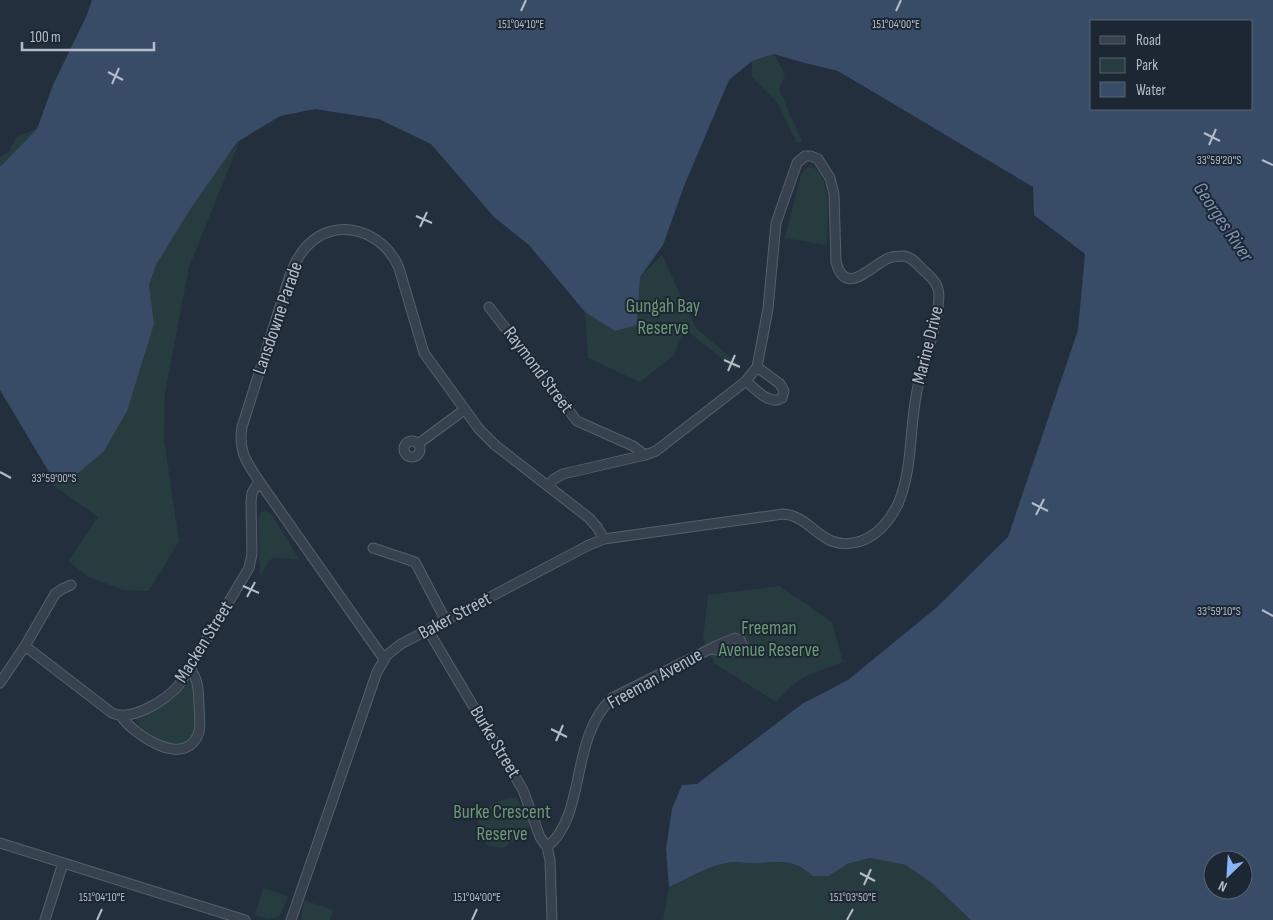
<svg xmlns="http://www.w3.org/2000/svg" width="1273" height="920" viewBox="0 0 1273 920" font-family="'Sofia Sans Condensed',sans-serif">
  <rect width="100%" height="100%" fill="#242f3e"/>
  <path fill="#263c3f" d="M 774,54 L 785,75 L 779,89 L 802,142 L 797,143 L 777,102 L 752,77 L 752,61 Z
    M 315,109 L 280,116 L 238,142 L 239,143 L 189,267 L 165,393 L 164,439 L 179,541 L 149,591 L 123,590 L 89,577 L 68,561 L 98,517 L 41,477 L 52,477 L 0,390 L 0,157 L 9,152 L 16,137 L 37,129 Z
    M 812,167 C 833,175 827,226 827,245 L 785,238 L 801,175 L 806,168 Z
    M 662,255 L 696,328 L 738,364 L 736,370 L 685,329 L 673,356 L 640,382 L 588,358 L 585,312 L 615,331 L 637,325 L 640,277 Z
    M 265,511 L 271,514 L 299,559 L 273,558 L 270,560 L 260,576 L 258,520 L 260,513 Z
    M 779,586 L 832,622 L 843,662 L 806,676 L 796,682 L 776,702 L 714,663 L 703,639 L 708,595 Z
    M 189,680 L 193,683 C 194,696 199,718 195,730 C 187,755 166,745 151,735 C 144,730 138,727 137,718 L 173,699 Z
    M 516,797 L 531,824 L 525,833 L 503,848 L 488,846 L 479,835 L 478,818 C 490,804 498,800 516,797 Z
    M 871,858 L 906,865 L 933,883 L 972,920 L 663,920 L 669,887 C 689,878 712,863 735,862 C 743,862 750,864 758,863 C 783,862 792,858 813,876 L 829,876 L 847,864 Z
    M 263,888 L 288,896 L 280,916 L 269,919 L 255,915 Z
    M 304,900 L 333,910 L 330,920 L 302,920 L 301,917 Z"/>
  <path fill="#394c67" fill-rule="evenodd" d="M 92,0 L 1273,0 L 1273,920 L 971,920 L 933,884 L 906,865 L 870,858 L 847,864 L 829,876 L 813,876 C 792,858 783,862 758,863 C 750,864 743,862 735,862 C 712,863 689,878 669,887 L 666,849 L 672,809 L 682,785 L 697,784 L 802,704 L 848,680 L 936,608 L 1008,537 L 1078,330 L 1085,254 L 1034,215 L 1033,187 L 838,71 L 805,63 L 774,54 L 752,61 L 729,80 L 684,186 L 663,245 L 640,277 L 637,325 L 615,331 L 585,312 L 529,245 L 494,217 L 431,144 L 379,119 L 315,109 L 280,116 L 237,142 L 189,211 L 156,265 L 149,285 L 154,324 L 127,411 L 104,451 L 78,473 L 52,477 L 0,390 L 0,167 L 37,129 L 53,85 L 86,17 ZM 1092,21 L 1252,21 L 1252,109 L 1092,109 ZM 1213,860 L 1243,860 L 1243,890 L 1213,890 Z"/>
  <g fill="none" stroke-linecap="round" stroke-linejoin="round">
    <defs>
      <path id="minor" d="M 489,307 L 577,421 L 633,446 L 645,455
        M 746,381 C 755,389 770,406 782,398 L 784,391 L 780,384 L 757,367
        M404 449a8 8 0 1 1 16 0a8 8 0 1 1-16 0Z
        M 418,444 L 464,410
        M 373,548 L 415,562 L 446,621
        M 428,630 L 523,790 L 540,837 L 547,847 L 550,860 L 552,920
        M 25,646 L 112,713 C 132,722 166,700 179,685 L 249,568 L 252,554 L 251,502 L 252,493 L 259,481
        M 384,659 L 259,481 C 246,461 238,451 242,427 L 291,272 C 295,263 300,253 307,246 C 336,215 384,231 399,268 L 424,353 L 479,429 L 495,445 L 589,518 L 597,527 L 604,539
        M 0,683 L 25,646 L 55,594 L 62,589 L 71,585
        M 121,716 C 135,736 186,770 199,732 C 201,723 199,713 199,704 C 198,688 199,682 190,668
        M 0,843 L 245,920
        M 547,847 C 587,815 569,739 612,698 L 718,645 L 735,638 L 740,640 L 742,644 L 732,652 L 710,649
        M 45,920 L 63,863
        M 291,920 L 377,672 L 387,655 L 401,644 L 589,545 L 604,539 L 783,514 C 814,516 821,554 861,541 C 878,535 890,520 898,504 C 915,464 908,419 920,378 C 925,359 945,302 937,286 C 934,279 928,274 922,269 C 917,264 912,257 904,256 C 900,256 894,256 889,258 C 872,264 846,299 836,262 L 834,194 L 830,178 L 818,159 L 811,156 L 805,156 L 797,163 L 776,223 L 768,309 L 757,367 L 746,381 L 656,451 L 645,455 L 563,474 L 554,479 L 548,486"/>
    </defs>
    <use href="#minor" stroke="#565f6c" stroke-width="11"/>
    <use href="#minor" stroke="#38414e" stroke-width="9"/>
  </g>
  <path fill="none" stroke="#b4bcc9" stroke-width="2" d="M 521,11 L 526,0M 896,11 L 901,0M 108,72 L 123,80M 112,84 L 119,68M 1204,133 L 1220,141M 1209,145 L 1216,129M 1262,160 L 1273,165M 416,216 L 432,223M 420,227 L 427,212M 724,360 L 740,367M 728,371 L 735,355M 0,472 L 11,478M 1032,503 L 1048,511M 1036,515 L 1044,499M 243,586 L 259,593M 247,597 L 255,582M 1262,610 L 1273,616M 551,729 L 567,737M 556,741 L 563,725M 860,873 L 875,881M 864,885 L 871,869M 97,920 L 102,909M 472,920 L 477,909M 847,920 L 853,909"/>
  <g text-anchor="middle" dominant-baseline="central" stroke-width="4" stroke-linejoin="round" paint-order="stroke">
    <g font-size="19" fill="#6b9a76" stroke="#1d2633">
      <text x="663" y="306">Gungah Bay<tspan x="663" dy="22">Reserve</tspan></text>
      <text x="769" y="628">Freeman<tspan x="769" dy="22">Avenue Reserve</tspan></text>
      <text x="502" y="812">Burke Crescent<tspan x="502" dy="22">Reserve</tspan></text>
    </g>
    <g font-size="19" fill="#b4bcc9" stroke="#1d2633">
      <text transform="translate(278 318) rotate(-71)">Lansdowne Parade</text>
      <text transform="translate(928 345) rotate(-76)">Marine Drive</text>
      <text transform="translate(538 370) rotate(53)">Raymond Street</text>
      <text transform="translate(455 616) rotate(-28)">Baker Street</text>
      <text transform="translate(204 642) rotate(-58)">Macken Street</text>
      <text transform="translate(655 679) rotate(-29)">Freeman Avenue</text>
      <text transform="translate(495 742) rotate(59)">Burke Street</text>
    </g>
    <g font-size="20" font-style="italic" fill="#7c92b1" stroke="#1d2633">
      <text transform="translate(1223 222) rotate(56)">Georges River</text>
    </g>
  </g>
  <g font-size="12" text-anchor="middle" fill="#b4bcc9" stroke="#1d2633" stroke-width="4" stroke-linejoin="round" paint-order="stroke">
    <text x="521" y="28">151°04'10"E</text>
    <text x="896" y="28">151°04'00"E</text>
    <text x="1219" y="164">33°59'20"S</text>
    <text x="54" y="482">33°59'00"S</text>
    <text x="1219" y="615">33°59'10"S</text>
    <text x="102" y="901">151°04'10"E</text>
    <text x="477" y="901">151°04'00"E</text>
    <text x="853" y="901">151°03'50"E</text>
  </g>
  <rect x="1090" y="20" width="162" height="90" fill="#1d2633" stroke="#59626f"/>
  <rect x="1100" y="36" width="25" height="8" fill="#38414e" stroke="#59626f"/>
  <text x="1136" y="45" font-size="15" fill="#b4bcc9">Road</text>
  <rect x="1100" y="58" width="25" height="15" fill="#263c3f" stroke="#59626f"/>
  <text x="1136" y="70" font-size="15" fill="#b4bcc9">Park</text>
  <rect x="1100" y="82" width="25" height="15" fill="#394c67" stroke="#59626f"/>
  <text x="1136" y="95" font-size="15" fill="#b4bcc9">Water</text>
  <g transform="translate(1228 875) rotate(205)"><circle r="24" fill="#1d2633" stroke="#59626f"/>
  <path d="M0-4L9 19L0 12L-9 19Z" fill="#8ab4f8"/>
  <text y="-8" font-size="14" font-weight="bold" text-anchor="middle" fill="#b4bcc9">N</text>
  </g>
  <path d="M22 42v8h132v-8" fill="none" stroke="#b4bcc9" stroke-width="2.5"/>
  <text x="30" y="42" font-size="15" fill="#b4bcc9" stroke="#1d2633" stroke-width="4" paint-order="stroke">100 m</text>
</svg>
